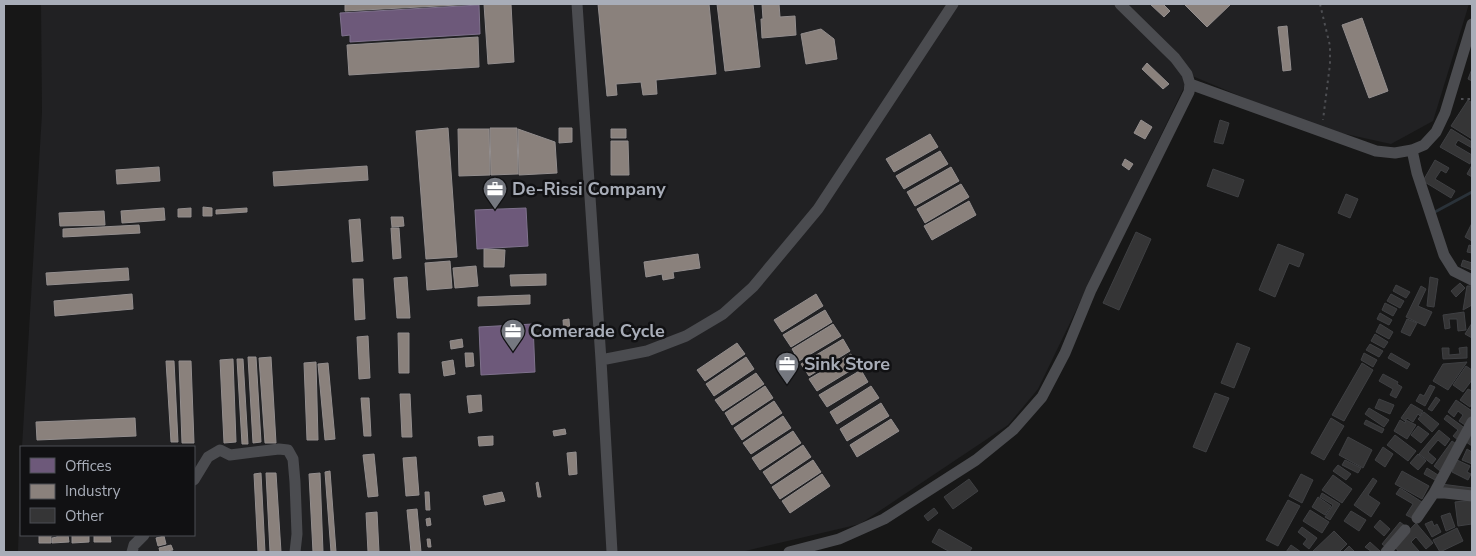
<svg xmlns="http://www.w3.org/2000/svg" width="1476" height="556" viewBox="0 0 1476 556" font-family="'Nunito Sans',sans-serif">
  <rect width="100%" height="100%" fill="#171717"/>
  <path fill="#212123" d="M 41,4 L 1469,4 L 1433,121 L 1391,144 L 1314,127 L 1190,75 L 1038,389 L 1008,425 L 860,524 L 741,552 L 18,552 L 21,454 L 21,535 L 194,535 L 194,447 L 22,447 L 42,113 Z"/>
  <path fill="#6d597a" stroke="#7f728d" d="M 479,5 L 480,34 L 350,42 L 350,35 L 342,36 L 340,13 Z
    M 526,208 L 528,246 L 477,249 L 475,210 Z
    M 533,324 L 535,372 L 481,375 L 479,327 Z"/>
  <path fill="#8a817c" stroke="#938e8e" d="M 345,4 L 476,4 L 345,11 Z
    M 484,4 L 511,4 L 514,62 L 488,64 Z
    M 598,4 L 709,4 L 716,74 L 656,80 L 657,94 L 643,95 L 641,82 L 616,84 L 617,95 L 607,96 Z
    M 717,4 L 753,4 L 760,67 L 725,71 Z
    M 762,4 L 779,4 L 780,17 L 795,16 L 796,35 L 762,38 L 761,19 L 763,19 Z
    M 1150,4 L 1163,4 L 1170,11 L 1164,17 Z
    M 1184,4 L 1231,4 L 1207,27 Z
    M 1362,18 L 1388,91 L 1369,98 L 1342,25 Z
    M 1287,26 L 1291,70 L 1283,71 L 1278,27 Z
    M 821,29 L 834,39 L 837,59 L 806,64 L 801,34 Z
    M 478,37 L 479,67 L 349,75 L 347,45 Z
    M 1147,63 L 1169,84 L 1163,89 L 1142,69 Z
    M 1141,120 L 1152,127 L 1145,139 L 1134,133 Z
    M 448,128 L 457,257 L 426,259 L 416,131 Z
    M 490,128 L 517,128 L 518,174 L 491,175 Z
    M 559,128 L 572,128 L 572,142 L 559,143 Z
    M 458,129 L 489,129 L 490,175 L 459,176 Z
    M 518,129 L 555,142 L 557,173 L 519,175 Z
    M 611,129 L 626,129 L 626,138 L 611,138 Z
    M 930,134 L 938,147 L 894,172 L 886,159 Z
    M 611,141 L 628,141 L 629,175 L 611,175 Z
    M 940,151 L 948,164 L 904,189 L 896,176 Z
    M 1125,159 L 1133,164 L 1129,170 L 1122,165 Z
    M 367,166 L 368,180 L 274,186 L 273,172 Z
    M 159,167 L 160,181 L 117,184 L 116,170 Z
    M 951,167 L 959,181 L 915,206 L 907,192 Z
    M 961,184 L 969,197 L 925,223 L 917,209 Z
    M 969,201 L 976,215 L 932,240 L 924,226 Z
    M 203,207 L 212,208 L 212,216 L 203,216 Z
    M 164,208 L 165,220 L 122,223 L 121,211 Z
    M 191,208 L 191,217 L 178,217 L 178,209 Z
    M 247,208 L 247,212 L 216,214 L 216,210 Z
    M 104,211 L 105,225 L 60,226 L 59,213 Z
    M 391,217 L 403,217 L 404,226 L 392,227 Z
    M 360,219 L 363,261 L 352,262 L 349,220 Z
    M 139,225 L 140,233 L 63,237 L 63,229 Z
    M 391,228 L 399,228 L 401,258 L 393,259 Z
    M 484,249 L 505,250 L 504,267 L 484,267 Z
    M 698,254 L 700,268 L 673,272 L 674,278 L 663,280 L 662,274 L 646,277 L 644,262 Z
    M 450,261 L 452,288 L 427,290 L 425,263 Z
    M 476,266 L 478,286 L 455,288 L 453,268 Z
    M 128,268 L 129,280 L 47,285 L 46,273 Z
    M 546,274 L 546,285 L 511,286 L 510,275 Z
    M 407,277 L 410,318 L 397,318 L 394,278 Z
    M 353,279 L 363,279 L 365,319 L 355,320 Z
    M 132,294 L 133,309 L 55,316 L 54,301 Z
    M 816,294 L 823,306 L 782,332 L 774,320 Z
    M 530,295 L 530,304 L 478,306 L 478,297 Z
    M 825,310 L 832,322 L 791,347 L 783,335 Z
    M 569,319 L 570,333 L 564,334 L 563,320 Z
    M 833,324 L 841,336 L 799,361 L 792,349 Z
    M 398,333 L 409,333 L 409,373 L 399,373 Z
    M 368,336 L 370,378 L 359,379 L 357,337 Z
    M 462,339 L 463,347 L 451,349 L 450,341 Z
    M 843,339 L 850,351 L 809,376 L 801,364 Z
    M 737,343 L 745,354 L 705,381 L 697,370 Z
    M 465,353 L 473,353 L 474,366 L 466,367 Z
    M 851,354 L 858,366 L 817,391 L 809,379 Z
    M 248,357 L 256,357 L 261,442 L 253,443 Z
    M 271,357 L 276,443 L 265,443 L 259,358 Z
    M 746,357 L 754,369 L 714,396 L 706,384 Z
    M 233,359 L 236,442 L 224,443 L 220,360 Z
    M 237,359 L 243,359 L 248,444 L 242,444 Z
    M 453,360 L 455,374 L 444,376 L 442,362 Z
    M 166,361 L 174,361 L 178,442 L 171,442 Z
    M 179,361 L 191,361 L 194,443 L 182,443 Z
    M 316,362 L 318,440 L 307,440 L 304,363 Z
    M 328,363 L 335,439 L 325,440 L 318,364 Z
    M 861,370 L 868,382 L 827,407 L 819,395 Z
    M 756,373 L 764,384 L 723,411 L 715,400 Z
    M 765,386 L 773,398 L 732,425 L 725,413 Z
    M 871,386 L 879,398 L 837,424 L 830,412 Z
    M 400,394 L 410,394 L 412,437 L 402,437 Z
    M 481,395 L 482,411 L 469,413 L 467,396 Z
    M 361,398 L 369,398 L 371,436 L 364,436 Z
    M 774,401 L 782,413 L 742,440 L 734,428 Z
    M 881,403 L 889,416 L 847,441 L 840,429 Z
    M 783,416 L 791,428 L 751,454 L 743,443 Z
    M 135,418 L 136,436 L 37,440 L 36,422 Z
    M 891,419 L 899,431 L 857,457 L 850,445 Z
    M 565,429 L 566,434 L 554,436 L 553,431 Z
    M 793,431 L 801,443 L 760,470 L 752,458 Z
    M 493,436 L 493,445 L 479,446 L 478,437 Z
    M 803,445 L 811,457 L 771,484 L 763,472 Z
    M 576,452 L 577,474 L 569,475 L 567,453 Z
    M 374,454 L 378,496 L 368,497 L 363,455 Z
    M 416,457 L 419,495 L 406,496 L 403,458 Z
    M 813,460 L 821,472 L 780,499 L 772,487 Z
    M 330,471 L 336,552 L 331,552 L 325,472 Z
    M 261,473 L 265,552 L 258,552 L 254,474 Z
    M 266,473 L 276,473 L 281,552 L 270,552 Z
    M 320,473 L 323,552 L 313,552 L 309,474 Z
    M 822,474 L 830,486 L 790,513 L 782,501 Z
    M 538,482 L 541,497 L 538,497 L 536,483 Z
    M 425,492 L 429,492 L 430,510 L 426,510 Z
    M 502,492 L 505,501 L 485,505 L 483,496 Z
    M 417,509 L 421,552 L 411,552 L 407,510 Z
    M 377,512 L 379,552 L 368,552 L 366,513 Z
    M 430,518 L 431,525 L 427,526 L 426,519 Z
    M 39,535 L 51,535 L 51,543 L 39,543 Z
    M 57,535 L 68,535 L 69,542 L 52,543 L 52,538 L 57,537 Z
    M 72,535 L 89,535 L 89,542 L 72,543 Z
    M 94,535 L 110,535 L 111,542 L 94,542 Z
    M 164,536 L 166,544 L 158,546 L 156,538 Z
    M 427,539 L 430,539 L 431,547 L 428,547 Z
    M 171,545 L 173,550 L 160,552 L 159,548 Z"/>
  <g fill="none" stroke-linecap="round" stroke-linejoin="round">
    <path stroke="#2a3239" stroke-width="3" d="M 1433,213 L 1472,192"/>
  </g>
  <path fill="#353536" stroke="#3f4043" d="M 1472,69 L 1472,81 L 1468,79 Z
    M 1468,100 L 1472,103 L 1472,139 L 1451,126 Z
    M 1220,120 L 1229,123 L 1223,144 L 1214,142 Z
    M 1451,129 L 1472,142 L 1472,148 L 1458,140 L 1455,145 L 1472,155 L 1470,164 L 1440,147 Z
    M 1435,160 L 1449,168 L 1446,173 L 1441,170 L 1435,179 L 1455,191 L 1451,198 L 1423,181 Z
    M 1472,165 L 1472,177 L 1467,174 Z
    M 1213,169 L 1244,180 L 1238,197 L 1207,186 Z
    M 1346,194 L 1358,199 L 1350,218 L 1338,213 Z
    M 1472,223 L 1472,241 L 1465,237 Z
    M 1136,232 L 1151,239 L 1119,310 L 1103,303 Z
    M 1278,244 L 1304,254 L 1299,267 L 1289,263 L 1275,297 L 1259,290 Z
    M 1469,245 L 1472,246 L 1472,253 L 1467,252 Z
    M 1463,260 L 1472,263 L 1472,270 L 1461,266 Z
    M 1430,277 L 1438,279 L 1434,307 L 1427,306 Z
    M 1460,283 L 1465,288 L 1456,297 L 1451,291 Z
    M 1396,285 L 1410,292 L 1406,298 L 1393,291 Z
    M 1421,286 L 1426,289 L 1418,306 L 1432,312 L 1425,326 L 1406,317 Z
    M 1467,286 L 1472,286 L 1472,305 L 1463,310 Z
    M 1391,294 L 1404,301 L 1400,308 L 1387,301 Z
    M 1385,303 L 1397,309 L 1393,316 L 1382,310 Z
    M 1464,312 L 1466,330 L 1458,331 L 1457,319 L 1449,319 L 1450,328 L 1445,329 L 1443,315 Z
    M 1380,313 L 1392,320 L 1389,325 L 1377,319 Z
    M 1407,319 L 1417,323 L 1410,336 L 1401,332 Z
    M 1472,323 L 1472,338 L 1465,334 Z
    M 1380,324 L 1393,332 L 1389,339 L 1376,332 Z
    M 1375,334 L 1388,342 L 1384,348 L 1371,341 Z
    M 1237,343 L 1250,348 L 1234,388 L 1221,383 Z
    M 1370,344 L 1383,351 L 1379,357 L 1366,350 Z
    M 1467,347 L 1467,358 L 1443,359 L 1442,348 L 1449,348 L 1449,355 L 1460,354 L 1459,348 Z
    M 1364,353 L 1377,360 L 1373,367 L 1361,360 Z
    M 1391,353 L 1410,364 L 1407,369 L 1388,358 Z
    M 1467,362 L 1448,390 L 1433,381 L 1443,364 Z
    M 1362,363 L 1373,370 L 1344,421 L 1332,415 Z
    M 1466,366 L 1472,370 L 1472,380 L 1463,392 L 1453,385 Z
    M 1383,374 L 1398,382 L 1397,384 L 1402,387 L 1396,398 L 1390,395 L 1393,389 L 1379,381 Z
    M 1430,385 L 1435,387 L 1425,406 L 1416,401 L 1420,394 L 1424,396 Z
    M 1468,389 L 1472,391 L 1472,403 L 1470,407 L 1460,400 Z
    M 1215,393 L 1229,398 L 1206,452 L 1193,447 Z
    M 1436,397 L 1440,400 L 1432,411 L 1428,409 Z
    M 1379,399 L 1394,405 L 1390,414 L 1375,408 Z
    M 1456,400 L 1472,411 L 1472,415 L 1465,425 L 1459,421 L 1463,415 L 1458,411 L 1454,417 L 1448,412 Z
    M 1411,404 L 1423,411 L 1420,416 L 1418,414 L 1413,422 L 1407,418 L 1405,421 L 1401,418 Z
    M 1369,408 L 1389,420 L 1384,427 L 1365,414 Z
    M 1424,412 L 1439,424 L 1432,432 L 1418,419 Z
    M 1447,415 L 1466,429 L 1458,440 L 1453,436 L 1458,430 L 1444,419 Z
    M 1331,418 L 1344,426 L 1324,460 L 1311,453 Z
    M 1366,420 L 1384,429 L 1382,433 L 1364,424 Z
    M 1400,420 L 1405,423 L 1406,420 L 1416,425 L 1407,439 L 1394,431 Z
    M 1418,426 L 1429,434 L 1421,443 L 1411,435 Z
    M 1472,427 L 1472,446 L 1463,440 Z
    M 1439,430 L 1450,439 L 1445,446 L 1438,440 L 1428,452 L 1436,459 L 1432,464 L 1419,454 Z
    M 1395,435 L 1416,451 L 1408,461 L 1387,445 Z
    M 1348,437 L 1372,450 L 1363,468 L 1339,455 Z
    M 1452,441 L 1459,446 L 1440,471 L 1434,466 Z
    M 1383,447 L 1393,454 L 1385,467 L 1375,460 Z
    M 1467,449 L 1472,452 L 1472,464 L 1462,460 Z
    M 1418,454 L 1426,461 L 1418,470 L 1410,463 Z
    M 1345,460 L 1361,468 L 1358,473 L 1342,465 Z
    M 1457,460 L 1470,466 L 1467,472 L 1471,474 L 1468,480 L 1452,472 Z
    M 1338,465 L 1351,474 L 1346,480 L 1333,471 Z
    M 1427,468 L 1438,475 L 1435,480 L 1424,474 Z
    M 1402,471 L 1429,486 L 1422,499 L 1395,484 Z
    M 1301,474 L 1313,480 L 1302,503 L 1289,496 Z
    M 1333,475 L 1352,489 L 1342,503 L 1322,490 Z
    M 1373,478 L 1377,481 L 1368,495 L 1380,503 L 1371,517 L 1354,505 Z
    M 969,479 L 978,491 L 953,509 L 944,497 Z
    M 1441,484 L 1472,488 L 1471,493 L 1440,490 Z
    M 1400,488 L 1422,502 L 1412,518 L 1406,515 L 1413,504 L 1396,494 Z
    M 1322,493 L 1340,504 L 1330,520 L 1325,517 L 1333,505 L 1320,497 Z
    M 1318,497 L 1331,506 L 1325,515 L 1312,507 Z
    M 1288,500 L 1300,506 L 1278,546 L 1266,540 Z
    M 1472,500 L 1472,524 L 1458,526 L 1455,502 Z
    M 934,508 L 938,513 L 928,521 L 924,516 Z
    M 1310,510 L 1329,522 L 1322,533 L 1303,521 Z
    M 1351,511 L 1366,520 L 1359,531 L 1344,521 Z
    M 1450,513 L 1455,527 L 1446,531 L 1441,516 Z
    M 1380,520 L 1390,529 L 1384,536 L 1374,527 Z
    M 1432,521 L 1434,526 L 1437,524 L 1441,532 L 1432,537 L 1425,524 Z
    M 1400,522 L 1405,526 L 1387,548 L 1382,544 Z
    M 1416,523 L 1433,543 L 1426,549 L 1416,537 L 1411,542 L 1419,551 L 1418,552 L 1399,552 L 1394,546 Z
    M 1302,527 L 1317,538 L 1309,549 L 1303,544 L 1307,539 L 1298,532 Z
    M 1457,528 L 1463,541 L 1440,552 L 1433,540 Z
    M 939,529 L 972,548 L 969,552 L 950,552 L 932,542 Z
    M 1334,531 L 1347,544 L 1339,552 L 1312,552 Z
    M 1370,542 L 1381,552 L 1372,552 L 1365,547 Z
    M 1291,545 L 1301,552 L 1286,552 Z
    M 1349,546 L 1355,552 L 1343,552 Z"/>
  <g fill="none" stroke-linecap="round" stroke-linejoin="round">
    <path stroke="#4d4e52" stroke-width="2" stroke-dasharray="2.5 4" stroke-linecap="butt" d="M 1320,4 L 1330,46 L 1330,64 L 1323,120
      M 1461,99 L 1472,99"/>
    <path stroke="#4b4c50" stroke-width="11" d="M 577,4 L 601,360 L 612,552
      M 1190,84 L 1376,151 L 1395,153 L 1412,150 L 1424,145 L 1436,132 L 1445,113 L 1472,24
      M 1412,150 L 1417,173 L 1444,255 L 1454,271 L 1472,280
      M 601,360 L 647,351 L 686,336 L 723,314 L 753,287 L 818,209 L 953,4
      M 194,480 L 208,457 L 220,450 L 230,455 L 279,449 L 288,450 L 293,459 L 295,482 L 297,534 L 295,552
      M 1434,493 L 1472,422
      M 1417,518 L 1434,493 L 1445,493 L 1472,496
      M 132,552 L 134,545 L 144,535
      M 789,552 L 839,539 L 884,519 L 976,460 L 1013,430 L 1042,397 L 1065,353 L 1091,290 L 1189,92 L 1190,84 L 1187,74 L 1175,58 L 1120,4
      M 1386,552 L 1405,530"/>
  </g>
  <defs>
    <symbol id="office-pin" viewBox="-11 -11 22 30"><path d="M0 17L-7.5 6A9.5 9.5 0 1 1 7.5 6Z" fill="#757880" stroke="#111113"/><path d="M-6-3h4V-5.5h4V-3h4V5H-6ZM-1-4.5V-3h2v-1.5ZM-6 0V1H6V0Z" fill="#fff"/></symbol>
  </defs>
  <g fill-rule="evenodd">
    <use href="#office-pin" x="481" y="175" width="28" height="38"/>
    <use href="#office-pin" x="499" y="317" width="28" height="38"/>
    <use href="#office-pin" x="773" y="350" width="28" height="38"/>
  </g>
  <g text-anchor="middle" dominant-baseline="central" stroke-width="5" stroke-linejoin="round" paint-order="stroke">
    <g font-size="18" font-weight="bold" fill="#a8adb8" stroke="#111113" text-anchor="start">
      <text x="512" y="189">De-Rissi Company</text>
      <text x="530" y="331">Comerade Cycle</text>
      <text x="804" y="364">Sink Store</text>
    </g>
  </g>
  <rect width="1476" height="556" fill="none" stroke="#a8adb8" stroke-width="10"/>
  <rect x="20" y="446" width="175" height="90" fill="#111113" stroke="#4d4f55"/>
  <rect x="30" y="458" width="25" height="15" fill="#6d597a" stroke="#4d4f55"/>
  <text x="65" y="471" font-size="15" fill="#a8adb8">Offices</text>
  <rect x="30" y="484" width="25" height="15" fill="#8a817c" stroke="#4d4f55"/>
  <text x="65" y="496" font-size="15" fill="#a8adb8">Industry</text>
  <rect x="30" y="508" width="25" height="15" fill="#353536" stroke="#4d4f55"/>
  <text x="65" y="521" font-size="15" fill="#a8adb8">Other</text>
</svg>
